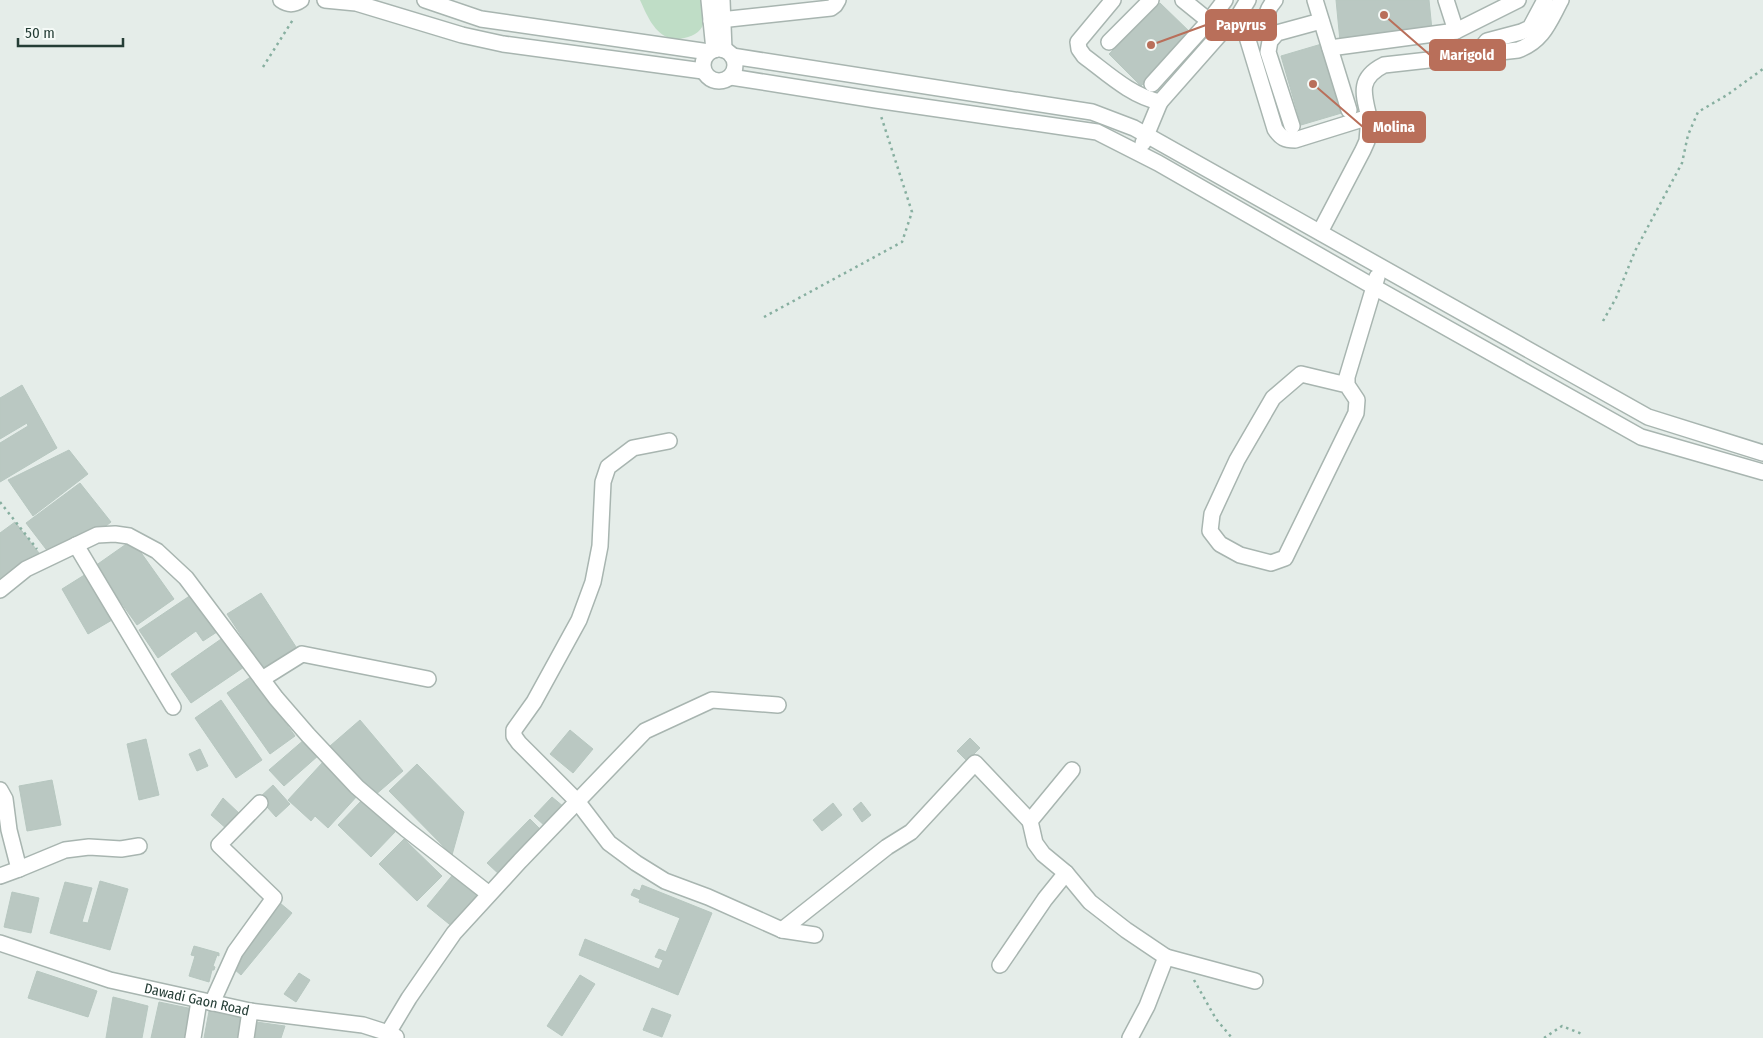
<svg xmlns="http://www.w3.org/2000/svg" width="1763" height="1038" viewBox="0 0 1763 1038" font-family="'Fira Sans Condensed',sans-serif">
  <rect width="100%" height="100%" fill="#e5ede9"/>
  <path fill="#bfddc6" d="M 640,0 L 703,0 C 704,8 706,19 702,27 C 697,37 677,42 667,37 C 653,31 646,13 640,0 Z"/>
  <path fill="#bac8c2" stroke="#b7c7c0" d="M 1336,0 L 1429,0 L 1432,30 L 1340,41 Z
    M 1160,3 L 1193,35 L 1141,86 L 1109,54 Z
    M 1325,43 L 1345,112 L 1301,125 L 1281,56 Z
    M 22,385 L 57,448 L 0,482 L 0,443 L 28,426 L 27,423 L 0,439 L 0,398 Z
    M 69,450 L 88,474 L 33,516 L 8,480 Z
    M 80,483 L 111,522 L 97,533 L 49,553 L 26,523 Z
    M 15,522 L 39,553 L 0,583 L 0,533 Z
    M 132,540 L 174,599 L 137,625 L 95,566 Z
    M 86,574 L 112,620 L 88,634 L 62,589 Z
    M 194,593 L 220,630 L 203,641 L 196,631 L 158,658 L 139,630 Z
    M 261,593 L 298,650 L 265,672 L 227,614 Z
    M 224,637 L 244,667 L 191,703 L 171,674 Z
    M 252,676 L 295,736 L 270,754 L 227,693 Z
    M 221,700 L 262,760 L 236,778 L 195,718 Z
    M 360,720 L 403,771 L 374,796 L 330,746 Z
    M 570,730 L 593,749 L 573,773 L 550,754 Z
    M 970,738 L 980,748 L 967,761 L 957,751 Z
    M 146,739 L 159,795 L 139,800 L 127,744 Z
    M 305,739 L 319,755 L 284,786 L 269,770 Z
    M 200,749 L 208,766 L 197,771 L 189,754 Z
    M 323,762 L 358,795 L 328,828 L 315,816 L 311,821 L 288,800 Z
    M 417,764 L 464,812 L 452,855 L 389,791 Z
    M 52,780 L 61,825 L 27,831 L 19,786 Z
    M 273,785 L 290,804 L 276,817 L 259,798 Z
    M 552,797 L 564,807 L 546,827 L 534,816 Z
    M 223,798 L 241,815 L 228,830 L 211,815 Z
    M 362,800 L 395,832 L 371,857 L 338,825 Z
    M 861,802 L 871,815 L 862,822 L 853,809 Z
    M 833,803 L 842,815 L 822,831 L 813,820 Z
    M 530,819 L 543,832 L 501,876 L 487,863 Z
    M 404,839 L 442,876 L 417,901 L 379,864 Z
    M 455,872 L 482,894 L 454,928 L 427,906 Z
    M 100,881 L 128,889 L 110,950 L 50,933 L 65,882 L 92,888 L 82,922 L 88,923 Z
    M 642,885 L 712,913 L 678,995 L 579,955 L 585,939 L 659,969 L 663,960 L 655,957 L 659,949 L 666,952 L 680,918 L 639,902 L 640,899 L 631,895 L 634,889 L 640,891 Z
    M 12,892 L 39,898 L 31,933 L 4,927 Z
    M 274,898 L 292,913 L 241,975 L 234,969 L 241,961 L 237,958 Z
    M 194,946 L 219,953 L 219,956 L 217,955 L 213,966 L 215,967 L 214,970 L 212,970 L 209,982 L 189,976 L 195,956 L 191,955 Z
    M 37,971 L 97,991 L 88,1017 L 28,998 Z
    M 299,973 L 310,980 L 296,1002 L 284,994 Z
    M 580,975 L 595,984 L 562,1036 L 547,1026 Z
    M 113,997 L 148,1006 L 142,1038 L 106,1038 Z
    M 159,1002 L 193,1009 L 186,1038 L 151,1038 Z
    M 210,1006 L 243,1012 L 238,1038 L 204,1038 Z
    M 652,1008 L 671,1015 L 662,1037 L 643,1030 Z
    M 249,1021 L 285,1026 L 281,1038 L 247,1038 Z"/>
  <g fill="none" stroke-linecap="round" stroke-linejoin="round">
    <defs>
      <g id="minor">
        <path d="M 281,0 C 288,5 294,5 301,0"/>
        <path d="M 325,0 L 356,3 L 462,35 L 503,44 L 703,71"/>
        <path d="M 425,0 L 481,19 L 709,52"/>
        <path d="M 709,0 L 714,50"/>
        <path d="M 722,0 L 724,50"/>
        <path d="M 1113,0 L 1078,42 L 1079,49 L 1084,56 C 1107,73 1131,96 1160,102 L 1228,25 L 1236,20 L 1240,22 L 1244,27 L 1275,129 C 1281,138 1285,140 1295,140 L 1369,117 C 1363,93 1358,78 1384,65 L 1518,50 C 1543,41 1549,22 1561,0"/>
        <path d="M 1183,0 L 1209,21"/>
        <path d="M 1315,0 L 1349,110"/>
        <path d="M 1446,0 L 1456,31"/>
        <path d="M 1236,20 L 1248,0"/>
        <path d="M 711,21 L 831,8 L 835,5 L 838,0"/>
        <path d="M 1265,27 C 1266,15 1267,9 1275,0"/>
        <path d="M 1109,42 L 1151,0"/>
        <path d="M 1330,48 L 1456,31 L 1518,0"/>
        <circle cx="719" cy="65" r="16"/>
        <path d="M 732,56 L 1092,112 L 1134,128 L 1648,417 L 1763,453"/>
        <path d="M 1475,56 L 1487,41 L 1521,32 L 1530,28 L 1545,0"/>
        <path d="M 731,77 L 876,100 L 1097,132 L 1158,163 L 1374,287 L 1641,437 L 1763,472"/>
        <path d="M 1152,84 L 1209,21 L 1225,0"/>
        <path d="M 1292,126 L 1268,52 L 1270,41 L 1277,33 L 1321,21"/>
        <path d="M 1143,143 L 1160,102"/>
        <path d="M 1320,232 L 1363,150 L 1367,141 L 1369,117"/>
        <path d="M 1347,385 L 1301,374 L 1273,398 L 1237,460 L 1212,514 L 1210,531 L 1220,544 L 1240,555 L 1271,563 L 1285,558 L 1356,413 L 1357,400 L 1347,385 L 1347,377 L 1377,277"/>
        <path d="M 669,441 L 633,448 L 608,467 L 603,482 L 600,546 L 593,582 L 579,620 L 534,702 L 514,730 L 514,736 L 519,743 L 577,801 L 609,843 L 636,863 L 665,881 L 708,897 L 782,930 L 815,935"/>
        <path d="M 76,545 L 173,707"/>
        <path d="M 0,590 L 26,569 L 97,535 L 115,534 L 129,536 L 157,551 L 186,578 L 276,698 L 308,735 L 357,787 L 406,829 L 489,894"/>
        <path d="M 262,679 L 302,654 L 428,679"/>
        <path d="M 1072,770 L 1030,821 L 1035,843 L 1043,854 L 1066,873 L 1090,902 L 1126,930 L 1166,957 L 1147,1006 L 1130,1038"/>
        <path d="M 0,790 L 5,799 L 9,830 L 19,869 L 0,876"/>
        <path d="M 19,869 L 65,850 L 89,847 L 121,849 L 139,846"/>
        <path d="M 782,930 L 887,847 L 911,832 L 975,763 L 1030,821"/>
        <path id="s1" d="M 0,943 L 110,980 L 250,1011 L 363,1025 L 388,1033 L 396,1037"/>
        <path d="M 1166,957 L 1255,981"/>
        <path d="M 1000,965 L 1045,899 L 1066,873"/>
        <path d="M 212,1003 L 235,952 L 274,898 L 219,845 L 260,803"/>
        <path d="M 388,1033 L 409,998 L 454,933 L 520,861 L 645,731 L 712,700 L 778,705"/>
        <path d="M 193,1038 L 199,1001"/>
        <path d="M 246,1038 L 250,1011"/>
      </g>
    </defs>
    <use href="#minor" stroke="#a8b5b0" stroke-width="18"/>
    <path stroke="#87afa0" stroke-width="2.5" stroke-dasharray="2.5 4" stroke-linecap="butt" d="M 263,67 L 294,18
      M 764,317 L 902,242 L 912,212 L 881,116
      M 1603,321 L 1616,298 L 1635,251 L 1682,163 L 1688,135 L 1698,112 L 1727,95 L 1763,69
      M 0,502 L 37,549
      M 1194,980 L 1216,1019 L 1232,1038
      M 1544,1038 L 1562,1026 L 1582,1034"/>
    <use href="#minor" stroke="#fff" stroke-width="15"/>
  </g>
  <g text-anchor="middle" dominant-baseline="central" stroke-width="4" stroke-linejoin="round" paint-order="stroke">
    <g font-size="14" fill="#253e36" stroke="#f5faf7">
      <text stroke="none"><textPath href="#s1" startOffset="205">Dawadi Gaon Road</textPath></text>
    </g>
  </g>
  <path fill="none" stroke="#b96f5a" stroke-width="2" d="M1151 45L1206 25M1384 15L1430 55M1313 84L1363 127"/>
  <g fill="#b96f5a" stroke="#f5faf7" stroke-width="2">
    <circle cx="1151" cy="45" r="5"/>
    <circle cx="1384" cy="15" r="5"/>
    <circle cx="1313" cy="84" r="5"/>
  </g>
  <g fill="#b96f5a" stroke="#b96f5a" stroke-width="2">
    <rect x="1206" y="10" width="70" height="30" rx="5"/>
    <rect x="1430" y="40" width="75" height="30" rx="5"/>
    <rect x="1363" y="112" width="62" height="30" rx="5"/>
  </g>
  <g font-size="15" text-anchor="middle" font-weight="bold" fill="#fff">
    <text x="1241" y="30">Papyrus</text>
    <text x="1467" y="60">Marigold</text>
    <text x="1394" y="132">Molina</text>
  </g>
  <path d="M18 38v8h105v-8" fill="none" stroke="#253e36" stroke-width="2.5"/>
  <text x="25" y="38" font-size="15" fill="#253e36" stroke="#f5faf7" stroke-width="4" paint-order="stroke">50 m</text>
</svg>
